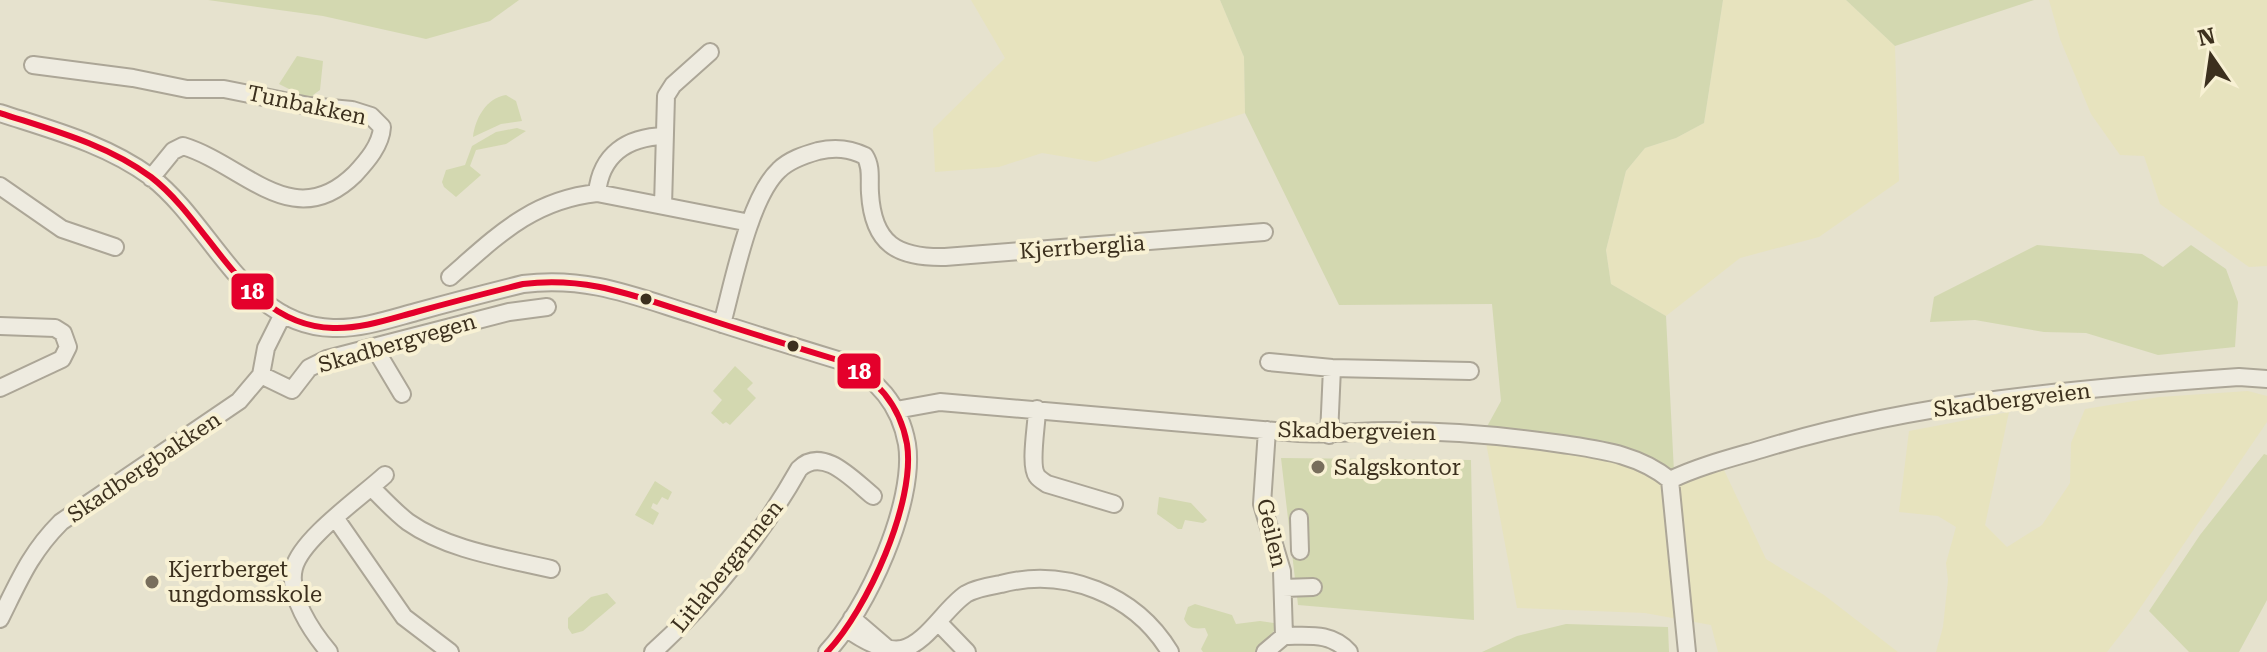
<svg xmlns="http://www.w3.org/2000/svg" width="2267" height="652" viewBox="0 0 2267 652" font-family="'Roboto Serif',serif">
  <rect width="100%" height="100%" fill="#e6e2ce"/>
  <path fill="#e7e3be" d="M 971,0 L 1220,0 L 1244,57 L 1245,113 L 1096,162 L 1042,153 L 999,167 L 935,172 L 933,129 L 1005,58 Z
    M 1723,0 L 1846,0 L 1895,46 L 1899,181 L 1819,237 L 1740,258 L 1666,316 L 1611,284 L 1606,250 L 1626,171 L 1645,148 L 1676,138 L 1704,123 Z
    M 2049,0 L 2267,0 L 2267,266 L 2249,267 L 2160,204 L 2144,156 L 2120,155 L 2091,114 L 2060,39 Z
    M 2248,391 L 2267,396 L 2267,422 L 2134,617 L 2107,652 L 1936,652 L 1943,627 L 1948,580 L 1946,563 L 1956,527 L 1938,516 L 1899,512 L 1909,431 L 2009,412 L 1985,525 L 2007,547 L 2042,525 L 2070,483 L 2071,443 L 2085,409 L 2159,397 Z
    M 1484,432 L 1674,472 L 1724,470 L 1766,559 L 1824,595 L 1898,652 L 1718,652 L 1711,625 L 1645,613 L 1517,608 Z"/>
  <path fill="#d3d8b0" d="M 208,0 L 519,0 L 490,21 L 426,39 L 323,16 Z
    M 1220,0 L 1723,0 L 1704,123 L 1676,138 L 1645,148 L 1626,171 L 1606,250 L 1611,284 L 1666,316 L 1674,472 L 1484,432 L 1501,401 L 1492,304 L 1339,305 L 1245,113 L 1244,57 Z
    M 1846,0 L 2034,0 L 1895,46 Z
    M 297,56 L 323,61 L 320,90 L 313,95 L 312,101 L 305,101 L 303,96 L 279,84 Z
    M 506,95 L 516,101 L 522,121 L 501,124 L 473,137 C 475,119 486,98 506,95 Z
    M 517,128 L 526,131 L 506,144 L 476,150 L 470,166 L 481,175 L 456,197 L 444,187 L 442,182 L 446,170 L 465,165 L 472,146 L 496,132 Z
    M 2037,245 L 2142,254 L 2163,267 L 2191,245 L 2226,269 L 2238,302 L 2235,347 L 2158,355 L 2086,333 L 2044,332 L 1975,320 L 1930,322 L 1934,297 Z
    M 735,366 L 753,383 L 747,389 L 756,398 L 730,425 L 726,422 L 723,424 L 711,413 L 722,400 L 713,391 Z
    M 2264,454 L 2267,455 L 2267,600 L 2239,652 L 2189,652 L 2149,611 L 2200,535 Z
    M 1281,458 L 1471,460 L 1474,620 L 1298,605 Z
    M 655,481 L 672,492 L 668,500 L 662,497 L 657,505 L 653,503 L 651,508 L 659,513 L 653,525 L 635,515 Z
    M 1159,497 L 1191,503 L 1207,520 L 1203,523 L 1185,520 L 1182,529 L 1178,529 L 1157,514 Z
    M 607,593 L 616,603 L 583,631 L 572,634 L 568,628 L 568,618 L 591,597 Z
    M 1195,604 L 1232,615 L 1236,624 L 1260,621 L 1274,623 L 1274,631 L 1256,652 L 1203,652 L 1201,649 L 1208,635 L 1205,628 C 1195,629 1189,629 1184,619 L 1188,607 Z
    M 1566,624 L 1668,627 L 1669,652 L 1482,652 L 1517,636 Z"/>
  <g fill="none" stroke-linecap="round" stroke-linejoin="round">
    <defs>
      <path id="minor" d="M 33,65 L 133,78 L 187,89 L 224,89 L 309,106 L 352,110 L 371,116 L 382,127 C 381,145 367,161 355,174 C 293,235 245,165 183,146 L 173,151 L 151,178
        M 0,113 C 52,130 106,144 151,177 C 212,224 245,326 333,328 C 361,329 390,319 416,312 C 452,302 487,293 523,284 C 588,276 634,296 695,315 C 743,331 792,346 841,361 C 876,377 900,405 907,444 C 916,502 867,610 827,652
        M 0,186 L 62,229 L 115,247
        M 597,193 C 601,154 627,137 665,136
        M 663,206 L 666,96 L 673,85 L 710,52
        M 450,277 C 497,236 532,200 597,193 L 750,223
        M 722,324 C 733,284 749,198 779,170 C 789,160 804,155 818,151 C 835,147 849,148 865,156 C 872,167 869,180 870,193 C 873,244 897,258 945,257 L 1264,232
        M 0,326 L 55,328 L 63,333 L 68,347 L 62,359 L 0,388
        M 374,347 L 402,394
        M 1269,362 L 1332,368 L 1470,371
        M 261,375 L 292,390 L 309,368 L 327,359 L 509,312 L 547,307
        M 1037,409 C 1037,424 1029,465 1037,476 C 1039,479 1044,482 1047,484 L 1114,504
        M 896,410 L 940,402 L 1299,433 C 1332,435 1364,430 1397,431 C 1453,431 1507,436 1562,444 C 1601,450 1638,454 1670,480 L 1687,652
        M 1267,430 L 1262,504 L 1282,571 L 1284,636
        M 1329,435 L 1332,368
        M 1670,480 C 1699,466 1731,458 1762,449 C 1915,402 2080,388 2239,377 L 2267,379
        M 371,487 C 383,499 395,512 408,522 C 448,550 504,558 551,569
        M 1299,518 L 1300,551
        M 336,519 L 404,617 L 450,652
        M 1283,588 L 1313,587
        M 852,618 L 887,648
        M 0,619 C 19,581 30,553 61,522 L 239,401 L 261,375 L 266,348 L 283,314
        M 938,622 L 967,652
        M 846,628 C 861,639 882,652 902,649 C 927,643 945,608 966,594 C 976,588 990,586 1001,584 C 1065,567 1135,594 1170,652
        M 329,652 C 312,632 287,595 294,568 C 301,539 361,497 385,475
        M 653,652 C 708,603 763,533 799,469 C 823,445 854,481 873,496
        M 1265,652 L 1284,636 C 1309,636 1331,632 1349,652"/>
    </defs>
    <use href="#minor" stroke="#aca697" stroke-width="20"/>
    <use href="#minor" stroke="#eeebe0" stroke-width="16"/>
    <defs>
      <path id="bus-1" d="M 0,113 C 52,130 106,144 151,177 C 212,224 245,326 333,328 C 361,329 390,319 416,312 C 452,302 487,293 523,284 C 588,276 634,296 695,315 C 743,331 792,346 841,361 C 876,377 900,405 907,444 C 916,502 867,610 827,652"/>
    </defs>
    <use href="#bus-1" stroke="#f8f1d4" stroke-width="12"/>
    <use href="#bus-1" stroke="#e4002b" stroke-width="6"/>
  </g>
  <g fill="#3c301e" stroke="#f8f1d4" stroke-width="3">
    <circle cx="646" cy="299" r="7"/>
    <circle cx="793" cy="346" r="7"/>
  </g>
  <g fill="#786e5c" stroke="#f8f1d4" stroke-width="3">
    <circle cx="1318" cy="467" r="8"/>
    <circle cx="152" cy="582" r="8"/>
  </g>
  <g text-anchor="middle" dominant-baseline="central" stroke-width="8" stroke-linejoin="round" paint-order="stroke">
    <g font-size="22" fill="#3c301e" stroke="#f8f1d4">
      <text transform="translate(307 105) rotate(12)">Tunbakken</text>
      <text transform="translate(1082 247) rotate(-4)">Kjerrberglia</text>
      <text transform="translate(397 343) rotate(-16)">Skadbergvegen</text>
      <text transform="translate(2012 400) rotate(-7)">Skadbergveien</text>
      <text transform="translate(1357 431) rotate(1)">Skadbergveien</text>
      <text transform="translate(144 467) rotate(-34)">Skadbergbakken</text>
      <text transform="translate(1272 533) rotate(77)">Geilen</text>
      <text transform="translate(727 566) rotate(-51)">Litlabergarmen</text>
    </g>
    <g font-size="22" fill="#3c301e" stroke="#f8f1d4" text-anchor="start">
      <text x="1334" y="467">Salgskontor</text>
      <text x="168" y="569">Kjerrberget<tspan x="168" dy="25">ungdomsskole</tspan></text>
    </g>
  </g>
  <g stroke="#f8f1d4" stroke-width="3">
    <rect x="230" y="272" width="45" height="39" rx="8" fill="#e4002b"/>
    <rect x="836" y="352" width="46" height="38" rx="8" fill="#e4002b"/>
  </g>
  <g font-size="22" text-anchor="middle" font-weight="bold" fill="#fff">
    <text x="252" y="299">18</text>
    <text x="859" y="379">18</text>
  </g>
  <g transform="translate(2211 56) rotate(347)" stroke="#f8f1d4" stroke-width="6" paint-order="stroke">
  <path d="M0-6L14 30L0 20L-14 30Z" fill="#3c301e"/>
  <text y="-12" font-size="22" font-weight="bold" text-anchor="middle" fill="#3c301e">N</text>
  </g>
</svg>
